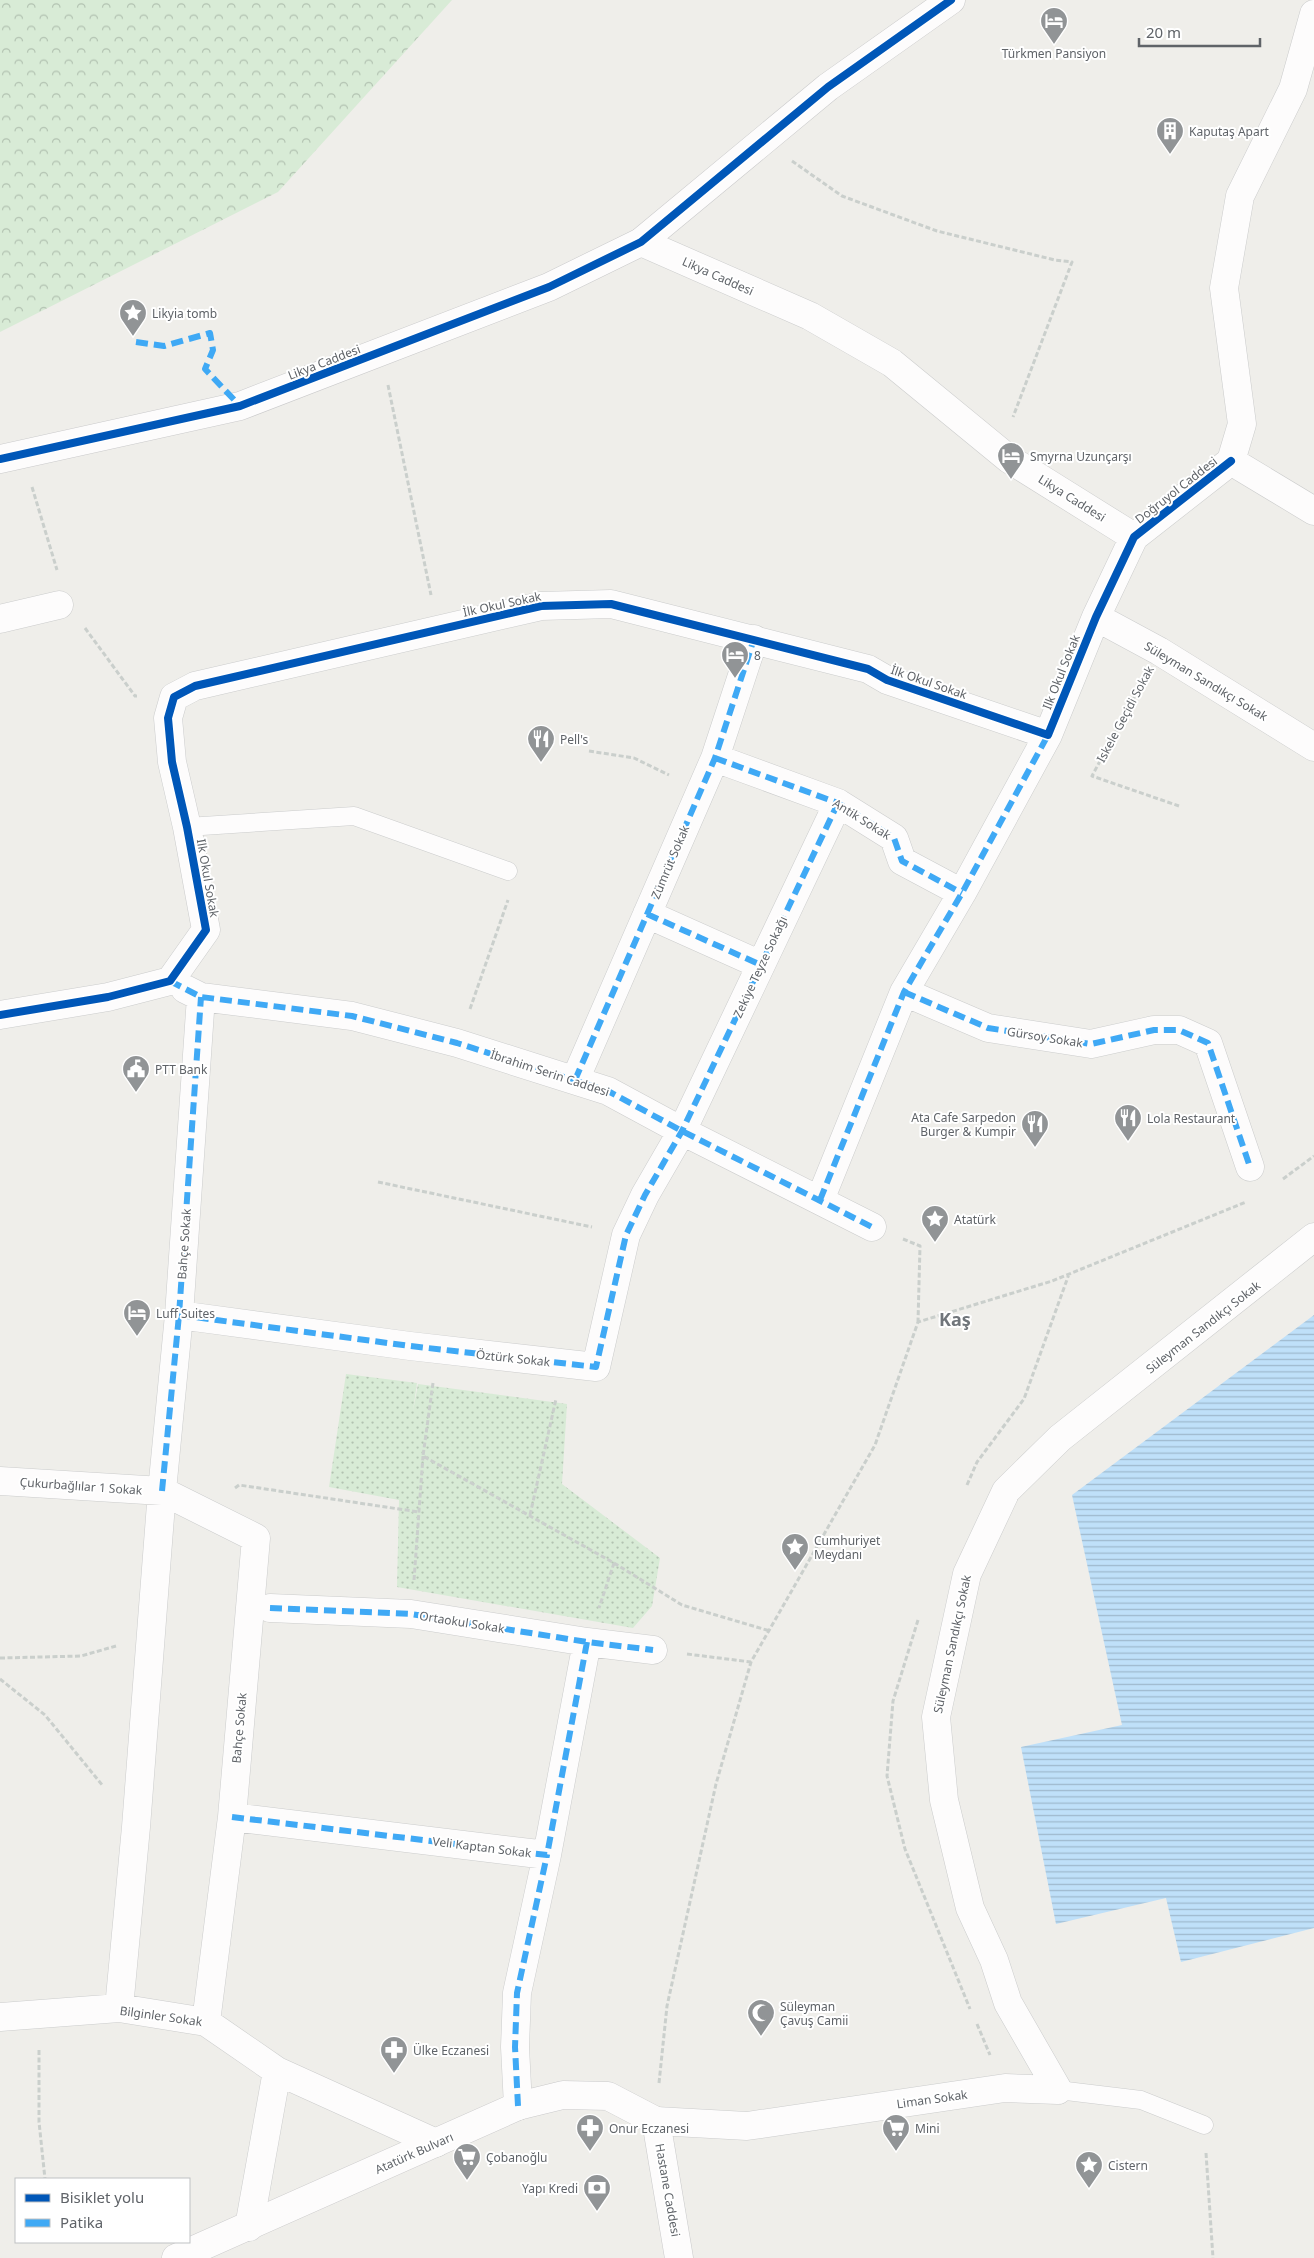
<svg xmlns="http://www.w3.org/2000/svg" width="1314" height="2258" viewBox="0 0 1314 2258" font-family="'Noto Sans',sans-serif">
  <defs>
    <pattern id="grass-dots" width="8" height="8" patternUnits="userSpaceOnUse" patternTransform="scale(1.25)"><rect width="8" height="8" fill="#d8ebd6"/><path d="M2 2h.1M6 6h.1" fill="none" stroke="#b2c2b1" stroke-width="1.8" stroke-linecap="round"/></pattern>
    <pattern id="forest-crowns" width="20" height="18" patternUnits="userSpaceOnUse" patternTransform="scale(1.25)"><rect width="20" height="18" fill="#d8ebd6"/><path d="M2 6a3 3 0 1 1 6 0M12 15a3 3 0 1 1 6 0" fill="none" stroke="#b2c2b1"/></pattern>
    <pattern id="water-rules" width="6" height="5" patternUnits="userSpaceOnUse" patternTransform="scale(1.25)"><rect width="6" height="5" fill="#bfe0f9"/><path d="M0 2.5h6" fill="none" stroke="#9eb9cd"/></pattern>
  </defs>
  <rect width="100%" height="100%" fill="#efeeea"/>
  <path fill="url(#grass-dots)" d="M 346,1374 L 417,1383 L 413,1411 L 418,1384 L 567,1404 L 562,1484 L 660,1558 L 652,1606 L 633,1628 L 397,1587 L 399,1500 L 329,1487 Z"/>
  <path fill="url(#forest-crowns)" d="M 0,0 L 452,0 L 278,192 L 0,332 Z"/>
  <path fill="url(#water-rules)" d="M 1314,1315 L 1314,1928 L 1181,1962 L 1166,1898 L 1056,1924 L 1021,1747 L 1122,1725 L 1072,1495 Z"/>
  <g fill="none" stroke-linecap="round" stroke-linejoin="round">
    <defs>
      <path id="lane" d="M 187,827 L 354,816 L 508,871
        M 1058,2090 L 1141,2100 L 1204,2125"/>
      <path id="street" d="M 641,242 L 810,316 L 892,363 L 1009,459 L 1134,537
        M 1231,461 L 1242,424 L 1224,288 L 1240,196 L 1293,89 L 1314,14
        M 1231,461 L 1314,511
        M 1096,617 L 1159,651 L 1314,747
        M 0,619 L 59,605
        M 715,758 L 838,803 L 894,838 L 902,861 L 962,893
        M 647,914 L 761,965
        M 170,981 L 206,930 L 187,827 L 172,762 L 168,718 L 174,697 L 195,686 L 541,606 L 611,604 L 868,669 L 887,680 L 1048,735
        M 185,989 L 201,997 L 352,1016 L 457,1043 L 608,1091 L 682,1131 L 872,1227
        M 904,992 L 988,1028 L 1091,1044 L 1154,1030 L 1179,1030 L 1208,1043 L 1250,1167
        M 0,1015 L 108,997 L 170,981
        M 575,1080 L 715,758 L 754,639
        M 820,1200 L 904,992 L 962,893 L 1048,735 L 1096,617 L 1134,537 L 1231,461
        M 179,1315 L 410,1346 L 596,1367 L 626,1235 L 645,1195 L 682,1131 L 838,803
        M 0,1481 L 162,1491 L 256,1538 L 232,1817 L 206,2022
        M 270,1608 L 411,1614 L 587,1642 L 653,1650
        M 232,1817 L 547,1855 L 587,1642
        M 119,2008 L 136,1827 L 162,1491 L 179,1315 L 201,997
        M 0,2017 L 119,2008 L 206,2022 L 277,2071 L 436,2143
        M 1058,2090 L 1008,2003 L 994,1960 L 970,1908 L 944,1800 L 936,1717 L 967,1574 L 1006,1491 L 1060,1438 L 1314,1237
        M 518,2106 L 515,2047 L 517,1993 L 547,1855
        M 656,2121 L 747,2126 L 1005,2088 L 1058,2090
        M 249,2227 L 277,2071"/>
      <path id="secondary" d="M 0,459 L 240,406 L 549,287 L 641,242 L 828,87 L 951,0
        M 176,2258 L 518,2106 L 563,2095 L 608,2096 L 656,2121 L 679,2258"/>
    </defs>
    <use href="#lane" stroke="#cbcccc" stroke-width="19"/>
    <use href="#street" stroke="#cbcccc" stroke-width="29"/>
    <use href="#secondary" stroke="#cacacb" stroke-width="29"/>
    <path stroke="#cacfcc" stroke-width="3" stroke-dasharray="5 2.5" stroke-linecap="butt" d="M 792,161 L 842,196 L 937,231 L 1055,260 L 1072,262 L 1013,417
      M 388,385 L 431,595
      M 32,487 L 57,570
      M 85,628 L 135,696 L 137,696
      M 1143,681 L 1092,776 L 1179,806
      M 589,751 L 634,758 L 669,775
      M 470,1009 L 508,900
      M 1283,1179 L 1314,1156
      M 378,1182 L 592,1227
      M 903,1239 L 920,1246 L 918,1322
      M 433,1383 L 423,1456 L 614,1563 L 599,1608
      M 967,1485 L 977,1462 L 1024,1399 L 1069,1274
      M 235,1488 L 239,1485 L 419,1512
      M 530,1515 L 556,1399
      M 614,1563 L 682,1605 L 770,1631
      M 414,1580 L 423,1456
      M 918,1620 L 893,1701 L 887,1776 L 905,1849 L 970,2009
      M 687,1654 L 751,1662
      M 0,1658 L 81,1656 L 116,1646
      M 0,1679 L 45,1715 L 103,1786
      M 977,2024 L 990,2055
      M 39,2050 L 39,2122 L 45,2179
      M 659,2083 L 667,2006 L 716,1784 L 751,1662 L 875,1445 L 918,1322 L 1052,1281 L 1246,1202
      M 1206,2153 L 1213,2258"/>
    <use href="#lane" stroke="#fdfcfc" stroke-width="18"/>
    <use href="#street" stroke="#fdfcfc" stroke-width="28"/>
    <use href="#secondary" stroke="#fdfcfc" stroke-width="28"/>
    <path stroke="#3fa9f5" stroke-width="6" stroke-dasharray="12 6" stroke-linecap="butt" d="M 136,342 L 164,346 L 210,333 L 213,350 L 205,369 L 240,406
      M 715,758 L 838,803 L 894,838 L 902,861 L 962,893
      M 647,914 L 761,965
      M 170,981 L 201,997 L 352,1016 L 457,1043 L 608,1091 L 682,1131 L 872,1227
      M 904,992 L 988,1028 L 1091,1044 L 1154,1030 L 1179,1030 L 1208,1043 L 1250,1167
      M 575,1080 L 715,758 L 754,639
      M 820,1200 L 904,992 L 962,893 L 1048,735
      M 179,1315 L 410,1346 L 596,1367 L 626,1235 L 645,1195 L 682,1131 L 838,803
      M 162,1491 L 179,1315 L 201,997
      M 270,1608 L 411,1614 L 587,1642 L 653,1650
      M 232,1817 L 547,1855 L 587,1642
      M 518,2106 L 515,2047 L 517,1993 L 547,1855"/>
    <defs>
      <path id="cycleway" d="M 0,459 L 240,406 L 549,287 L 641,242 L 828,87 L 951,0
        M 0,1015 L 108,997 L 170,981 L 206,930 L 187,827 L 172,762 L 168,718 L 174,697 L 195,686 L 541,606 L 611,604 L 868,669 L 887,680 L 1048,735 L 1096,617 L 1134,537 L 1231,461"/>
    </defs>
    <use href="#cycleway" stroke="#fff" stroke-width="11"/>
    <use href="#cycleway" stroke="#0057b8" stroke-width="8"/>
  </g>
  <defs>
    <symbol id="hotel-pin" viewBox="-11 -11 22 30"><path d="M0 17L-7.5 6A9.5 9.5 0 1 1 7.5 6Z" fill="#919496" stroke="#fff"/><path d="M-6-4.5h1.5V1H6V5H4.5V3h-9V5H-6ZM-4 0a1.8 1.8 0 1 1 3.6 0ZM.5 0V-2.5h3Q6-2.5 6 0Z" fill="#fff"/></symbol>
    <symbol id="building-pin" viewBox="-11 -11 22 30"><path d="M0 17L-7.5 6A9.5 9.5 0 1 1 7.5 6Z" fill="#919496" stroke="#fff"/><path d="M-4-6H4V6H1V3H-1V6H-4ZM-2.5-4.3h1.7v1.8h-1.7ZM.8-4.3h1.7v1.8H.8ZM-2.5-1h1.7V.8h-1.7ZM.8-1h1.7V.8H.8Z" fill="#fff"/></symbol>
    <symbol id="sight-pin" viewBox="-11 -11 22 30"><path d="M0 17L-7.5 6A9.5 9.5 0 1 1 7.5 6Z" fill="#919496" stroke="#fff"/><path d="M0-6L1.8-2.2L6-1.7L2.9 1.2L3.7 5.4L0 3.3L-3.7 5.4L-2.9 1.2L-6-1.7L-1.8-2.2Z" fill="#fff"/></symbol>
    <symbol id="restaurant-pin" viewBox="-11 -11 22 30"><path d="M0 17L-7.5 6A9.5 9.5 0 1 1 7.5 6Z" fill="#919496" stroke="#fff"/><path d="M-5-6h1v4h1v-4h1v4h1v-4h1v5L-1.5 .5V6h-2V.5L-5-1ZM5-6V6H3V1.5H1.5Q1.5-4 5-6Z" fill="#fff"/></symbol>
    <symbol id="civic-pin" viewBox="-11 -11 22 30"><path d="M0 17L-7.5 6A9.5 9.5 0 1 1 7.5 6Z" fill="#919496" stroke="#fff"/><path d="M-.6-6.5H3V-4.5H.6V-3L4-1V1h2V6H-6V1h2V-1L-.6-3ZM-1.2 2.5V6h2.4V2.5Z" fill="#fff"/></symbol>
    <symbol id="mosque-pin" viewBox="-11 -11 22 30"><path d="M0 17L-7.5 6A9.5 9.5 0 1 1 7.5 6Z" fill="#919496" stroke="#fff"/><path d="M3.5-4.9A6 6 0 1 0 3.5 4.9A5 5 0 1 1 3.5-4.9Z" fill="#fff"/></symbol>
    <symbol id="pharmacy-pin" viewBox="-11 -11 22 30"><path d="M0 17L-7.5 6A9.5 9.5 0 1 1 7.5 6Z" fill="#919496" stroke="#fff"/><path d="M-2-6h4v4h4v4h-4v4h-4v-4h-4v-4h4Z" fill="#fff"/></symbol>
    <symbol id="supermarket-pin" viewBox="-11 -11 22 30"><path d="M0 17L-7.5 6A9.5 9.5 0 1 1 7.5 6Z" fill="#919496" stroke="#fff"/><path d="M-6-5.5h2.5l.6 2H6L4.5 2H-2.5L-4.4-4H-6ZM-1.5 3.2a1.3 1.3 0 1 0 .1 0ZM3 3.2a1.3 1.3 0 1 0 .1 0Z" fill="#fff"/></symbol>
    <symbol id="bank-pin" viewBox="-11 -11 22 30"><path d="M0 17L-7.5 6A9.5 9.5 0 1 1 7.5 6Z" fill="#919496" stroke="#fff"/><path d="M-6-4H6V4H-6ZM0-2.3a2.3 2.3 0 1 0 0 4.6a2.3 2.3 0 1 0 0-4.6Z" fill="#fff"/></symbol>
  </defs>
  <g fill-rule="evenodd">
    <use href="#hotel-pin" x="1038" y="5" width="32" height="43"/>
    <use href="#building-pin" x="1154" y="115" width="32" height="43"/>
    <use href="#sight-pin" x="117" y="297" width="32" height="43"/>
    <use href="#hotel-pin" x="995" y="440" width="32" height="43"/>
    <use href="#hotel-pin" x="719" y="639" width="32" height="43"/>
    <use href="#restaurant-pin" x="525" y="723" width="32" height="43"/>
    <use href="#civic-pin" x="120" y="1053" width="32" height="43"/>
    <use href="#restaurant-pin" x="1112" y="1102" width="32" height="43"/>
    <use href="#restaurant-pin" x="1019" y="1108" width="32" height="43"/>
    <use href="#sight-pin" x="919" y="1203" width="32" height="43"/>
    <use href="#hotel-pin" x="121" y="1297" width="32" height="43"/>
    <use href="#sight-pin" x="779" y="1531" width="32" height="43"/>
    <use href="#mosque-pin" x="745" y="1997" width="32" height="43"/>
    <use href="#pharmacy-pin" x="378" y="2034" width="32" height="43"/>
    <use href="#pharmacy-pin" x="574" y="2112" width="32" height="43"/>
    <use href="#supermarket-pin" x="880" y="2112" width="32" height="43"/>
    <use href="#supermarket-pin" x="451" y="2141" width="32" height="43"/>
    <use href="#sight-pin" x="1073" y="2149" width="32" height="43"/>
    <use href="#bank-pin" x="581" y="2172" width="32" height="43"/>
  </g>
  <g text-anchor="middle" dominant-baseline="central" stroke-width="4" stroke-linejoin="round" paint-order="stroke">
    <g font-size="12" fill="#5f6368" stroke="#fff" text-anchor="start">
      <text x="1054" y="53" text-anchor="middle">Türkmen Pansiyon</text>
      <text x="1189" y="131">Kaputaş Apart</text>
      <text x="152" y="313">Likyia tomb</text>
      <text x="1030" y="456">Smyrna Uzunçarşı</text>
      <text x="754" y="655">8</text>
      <text x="560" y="739">Pell's</text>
      <text x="155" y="1069">PTT Bank</text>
      <text x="1016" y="1117" text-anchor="end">Ata Cafe Sarpedon<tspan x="1016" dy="14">Burger &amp; Kumpir</tspan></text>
      <text x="1147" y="1118">Lola Restaurant</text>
      <text x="954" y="1219">Atatürk</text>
      <text x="156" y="1313">Luff Suites</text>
      <text x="814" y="1540">Cumhuriyet<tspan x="814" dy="14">Meydanı</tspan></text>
      <text x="780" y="2006">Süleyman<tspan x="780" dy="14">Çavuş Camii</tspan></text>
      <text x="413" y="2050">Ülke Eczanesi</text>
      <text x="609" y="2128">Onur Eczanesi</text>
      <text x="915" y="2128">Mini</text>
      <text x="486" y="2157">Çobanoğlu</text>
      <text x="1108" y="2165">Cistern</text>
      <text x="578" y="2188" text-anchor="end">Yapı Kredi</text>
    </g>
    <g font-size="12" fill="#5f6368" stroke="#fff">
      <text transform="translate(718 276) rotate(24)">Likya Caddesi</text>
      <text transform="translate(324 362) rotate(-21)">Likya Caddesi</text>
      <text transform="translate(1176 490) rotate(-38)">Doğruyol Caddesi</text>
      <text transform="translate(1072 498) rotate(32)">Likya Caddesi</text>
      <text transform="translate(502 604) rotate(-12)">İlk Okul Sokak</text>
      <text transform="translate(1061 672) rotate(-68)">Ilk Okul Sokak</text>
      <text transform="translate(1206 681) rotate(31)">Süleyman Sandıkçı Sokak</text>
      <text transform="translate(929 682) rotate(19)">İlk Okul Sokak</text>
      <text transform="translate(1125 714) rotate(-62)">Iskele Geçidi Sokak</text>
      <text transform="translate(862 819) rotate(32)">Antik Sokak</text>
      <text transform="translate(670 862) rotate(-67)">Zümrüt Sokak</text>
      <text transform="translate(208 878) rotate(80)">Ilk Okul Sokak</text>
      <text transform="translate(760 967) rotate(-65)">Zekiye Teyze Sokağı</text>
      <text transform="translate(1045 1037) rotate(9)">Gürsoy Sokak</text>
      <text transform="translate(550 1073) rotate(18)">İbrahim Serin Caddesi</text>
      <text transform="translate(184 1244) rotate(-86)">Bahçe Sokak</text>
      <text transform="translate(1203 1327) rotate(-38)">Süleyman Sandıkçı Sokak</text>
      <text transform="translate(513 1358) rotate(6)">Öztürk Sokak</text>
      <text transform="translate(81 1486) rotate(4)">Çukurbağlılar 1 Sokak</text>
      <text transform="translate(462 1622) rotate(9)">Ortaokul Sokak</text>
      <text transform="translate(952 1644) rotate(-78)">Süleyman Sandıkçı Sokak</text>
      <text transform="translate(239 1728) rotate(-85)">Bahçe Sokak</text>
      <text transform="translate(482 1847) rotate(7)">Veli Kaptan Sokak</text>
      <text transform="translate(161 2016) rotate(8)">Bilginler Sokak</text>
      <text transform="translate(932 2099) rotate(-8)">Liman Sokak</text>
      <text transform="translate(414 2153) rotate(-24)">Atatürk Bulvarı</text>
      <text transform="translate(668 2190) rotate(80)">Hastane Caddesi</text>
    </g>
    <g font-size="18" font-weight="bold" fill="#70757a" stroke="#fff">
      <text x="955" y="1319">Kaş</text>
    </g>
  </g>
  <rect x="15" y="2178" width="175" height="65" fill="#ffffff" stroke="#bfc1c3"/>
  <rect x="25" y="2194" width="25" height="8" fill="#0057b8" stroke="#bfc1c3"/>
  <text x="60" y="2203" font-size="15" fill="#5f6368">Bisiklet yolu</text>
  <rect x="25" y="2219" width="25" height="8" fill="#3fa9f5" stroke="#bfc1c3"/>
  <text x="60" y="2228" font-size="15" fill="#5f6368">Patika</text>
  <path d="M1139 38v8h121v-8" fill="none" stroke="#5f6368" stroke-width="2.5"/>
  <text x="1146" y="38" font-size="15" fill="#5f6368" stroke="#ffffff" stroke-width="4" paint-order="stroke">20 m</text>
</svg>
